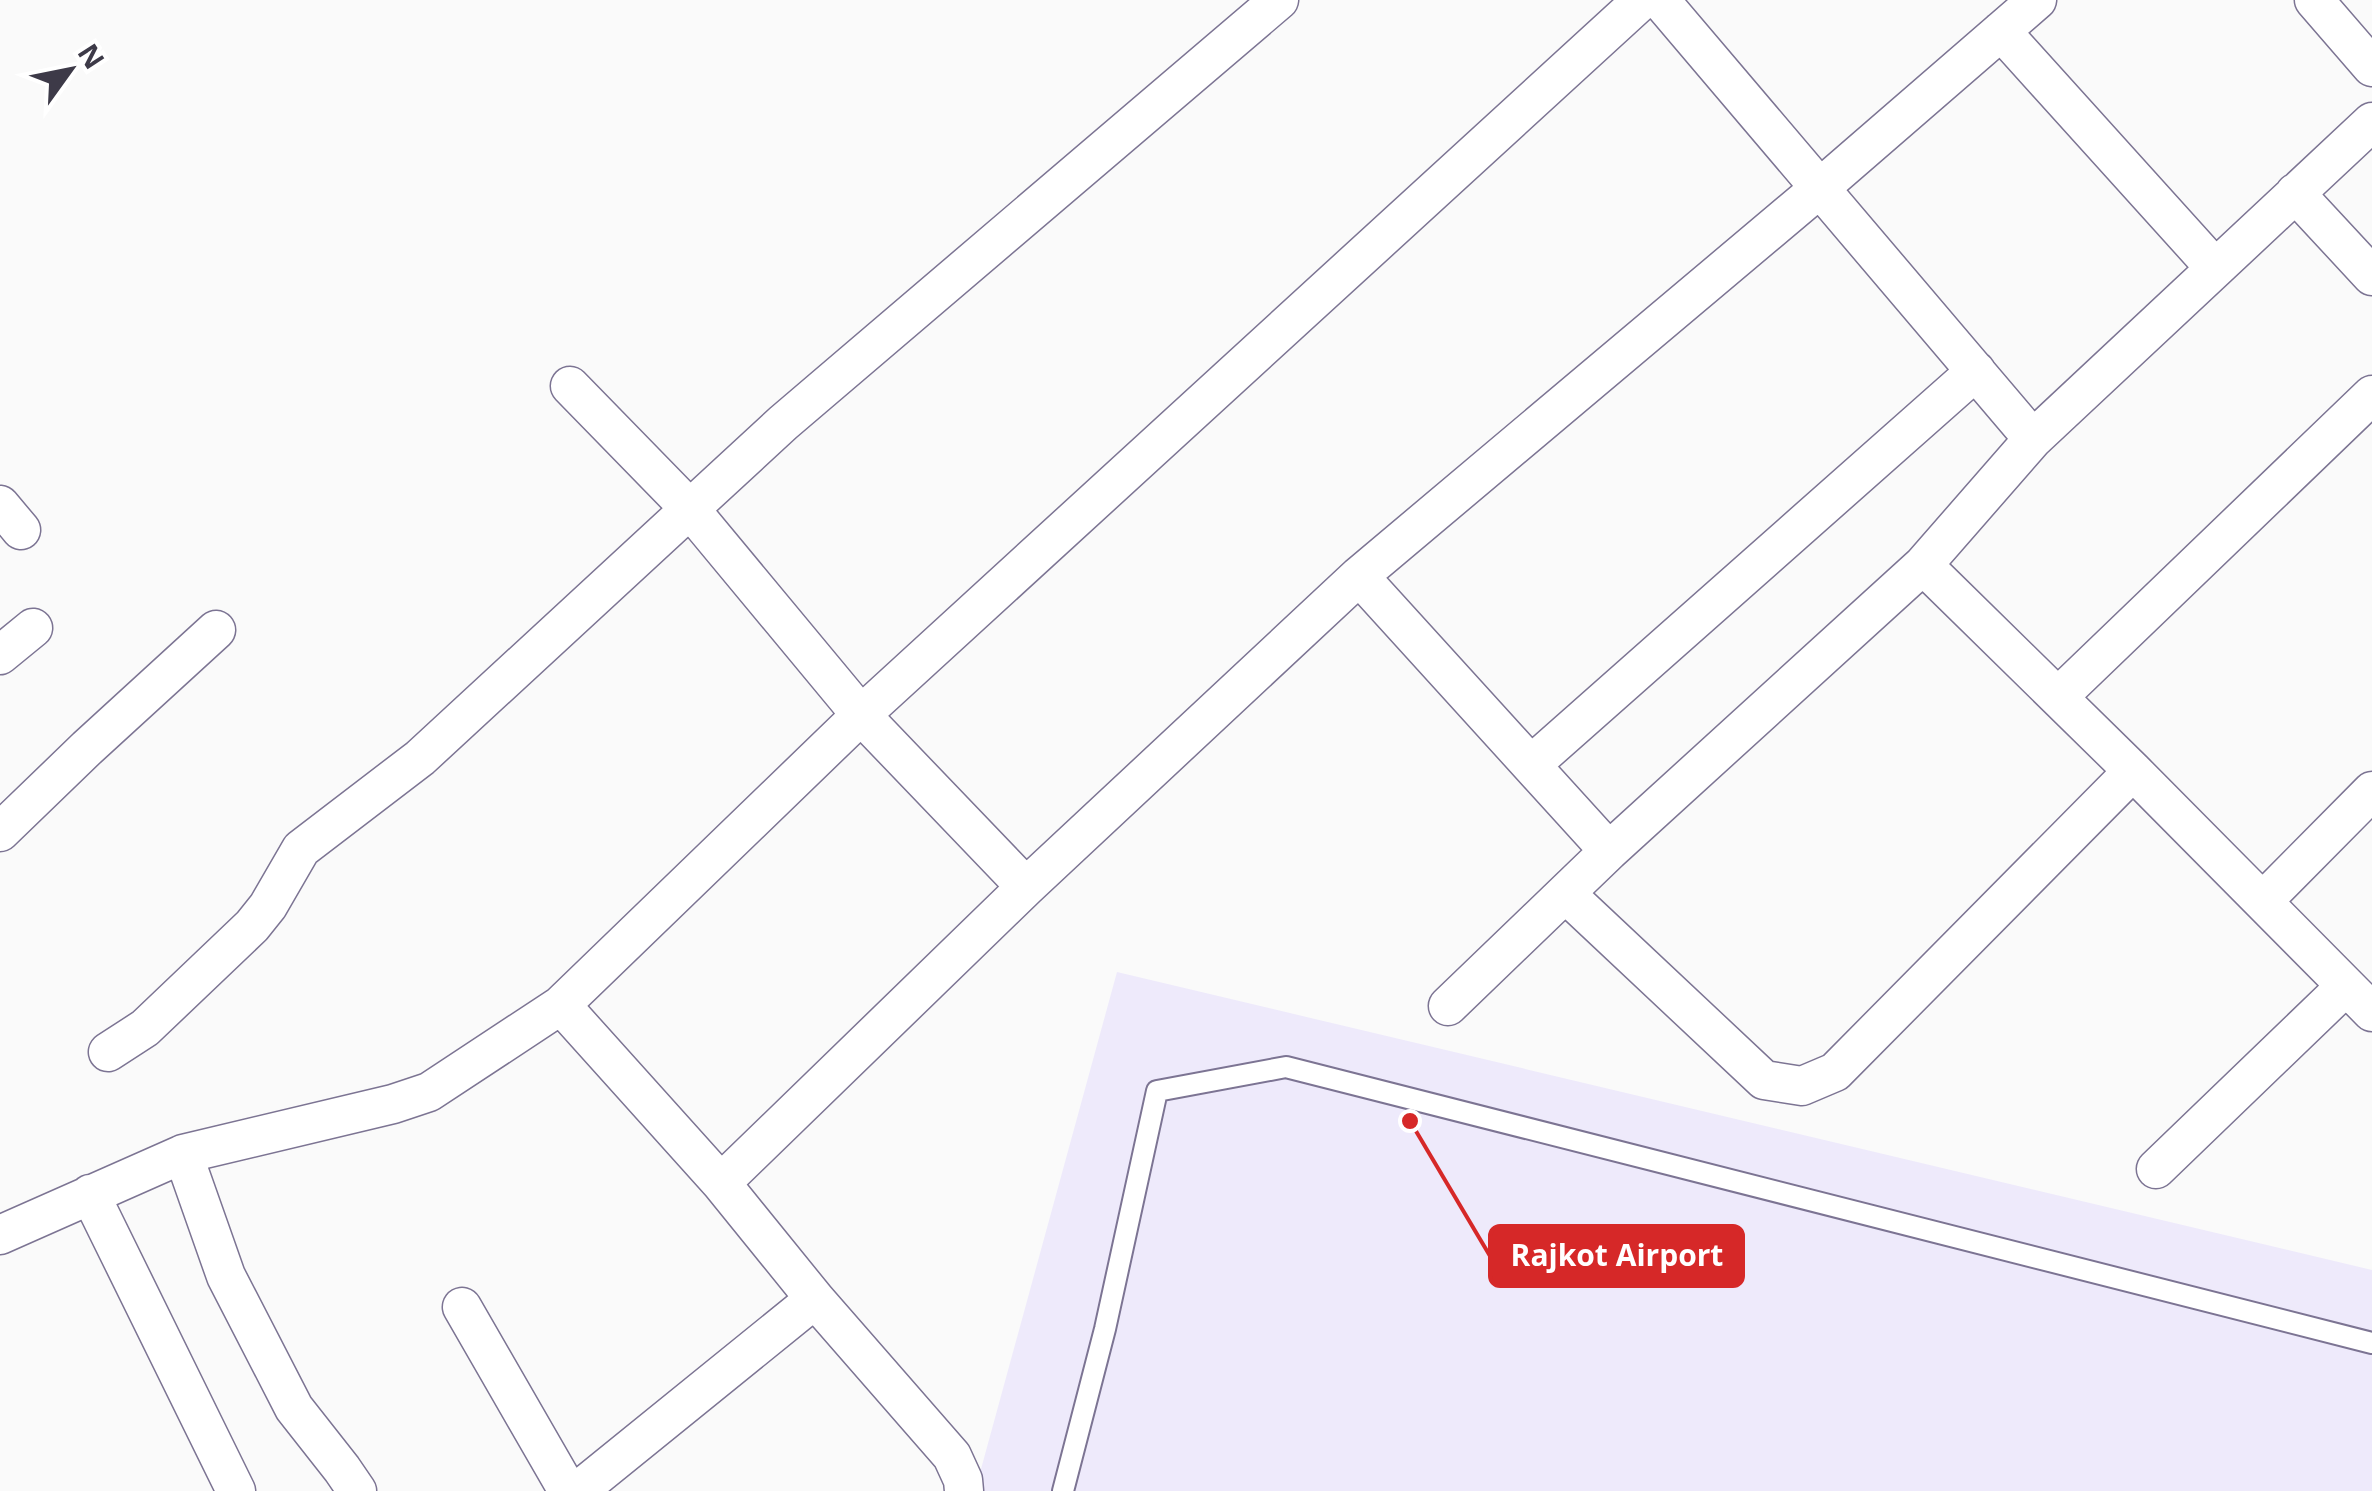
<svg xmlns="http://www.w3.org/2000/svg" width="2372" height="1491" viewBox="0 0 2372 1491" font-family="'Open Sans',sans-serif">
  <rect width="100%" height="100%" fill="#fafafa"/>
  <path fill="#eeeafb" d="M 1117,972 L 2372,1270 L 2372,1491 L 975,1491 Z"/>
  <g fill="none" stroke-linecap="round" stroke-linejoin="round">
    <defs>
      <path id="service" d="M 1063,1491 L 1105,1329 L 1157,1091 L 1286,1067 L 2372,1343"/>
      <path id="minor" d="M 1660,0 L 2033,439
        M 2314,0 L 2372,67
        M 2001,31 L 2215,268
        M 2295,193 L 2372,276
        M 0,505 L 21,530
        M 1923,565 L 2133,771 L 2372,1012
        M 1359,576 L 1609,851
        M 0,655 L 33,628
        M 2058,697 L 2372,395
        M 1531,765 L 1976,371
        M 0,832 L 87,748 L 216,630
        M 1026,887 L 861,715 L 1642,0
        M 1566,894 L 1764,1080 L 1802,1086 L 1835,1072 L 2133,771
        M 2263,901 L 2372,791
        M 561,1005 L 721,1183 L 1026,887 L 1359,576 L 1820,188 L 2037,0
        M 1448,1006 L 1609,851 L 1923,565 L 2033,439 L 2372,122
        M 108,1052 L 145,1028 L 252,926 L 268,906 L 301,849 L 420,758 L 783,423 L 1279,0
        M 183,1154 L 226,1276 L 294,1408 L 342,1469 L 357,1491
        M 2156,1169 L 2345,987
        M 90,1194 L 236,1491
        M 0,1235 L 183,1154 L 393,1104 L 429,1092 L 561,1005 L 861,715 L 690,509 L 570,386
        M 815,1299 L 952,1456 L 963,1480 L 964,1491
        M 462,1307 L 568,1491
        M 578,1491 L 815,1299 L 721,1183"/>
    </defs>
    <use href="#service" stroke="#7c7493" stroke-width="24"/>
    <use href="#minor" stroke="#7c7493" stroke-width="41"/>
    <use href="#service" stroke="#fff" stroke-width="20"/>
    <use href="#minor" stroke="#fff" stroke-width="38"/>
  </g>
  <path fill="none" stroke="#d62828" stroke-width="4" d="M1410 1121L1490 1256"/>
  <circle fill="#d62828" stroke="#fff" stroke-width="4" cx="1410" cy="1121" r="10"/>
  <rect fill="#d62828" stroke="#d62828" stroke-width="4" x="1490" y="1226" width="253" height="60" rx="10"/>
  <g font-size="30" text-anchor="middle" font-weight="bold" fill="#fff">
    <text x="1617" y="1266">Rajkot Airport</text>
  </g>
  <g transform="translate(70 70) rotate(57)" stroke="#ffffff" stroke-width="8" paint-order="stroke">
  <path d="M0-8L18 38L0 25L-18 38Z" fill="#3d3a48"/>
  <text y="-15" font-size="28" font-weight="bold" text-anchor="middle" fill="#3d3a48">N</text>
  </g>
</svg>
